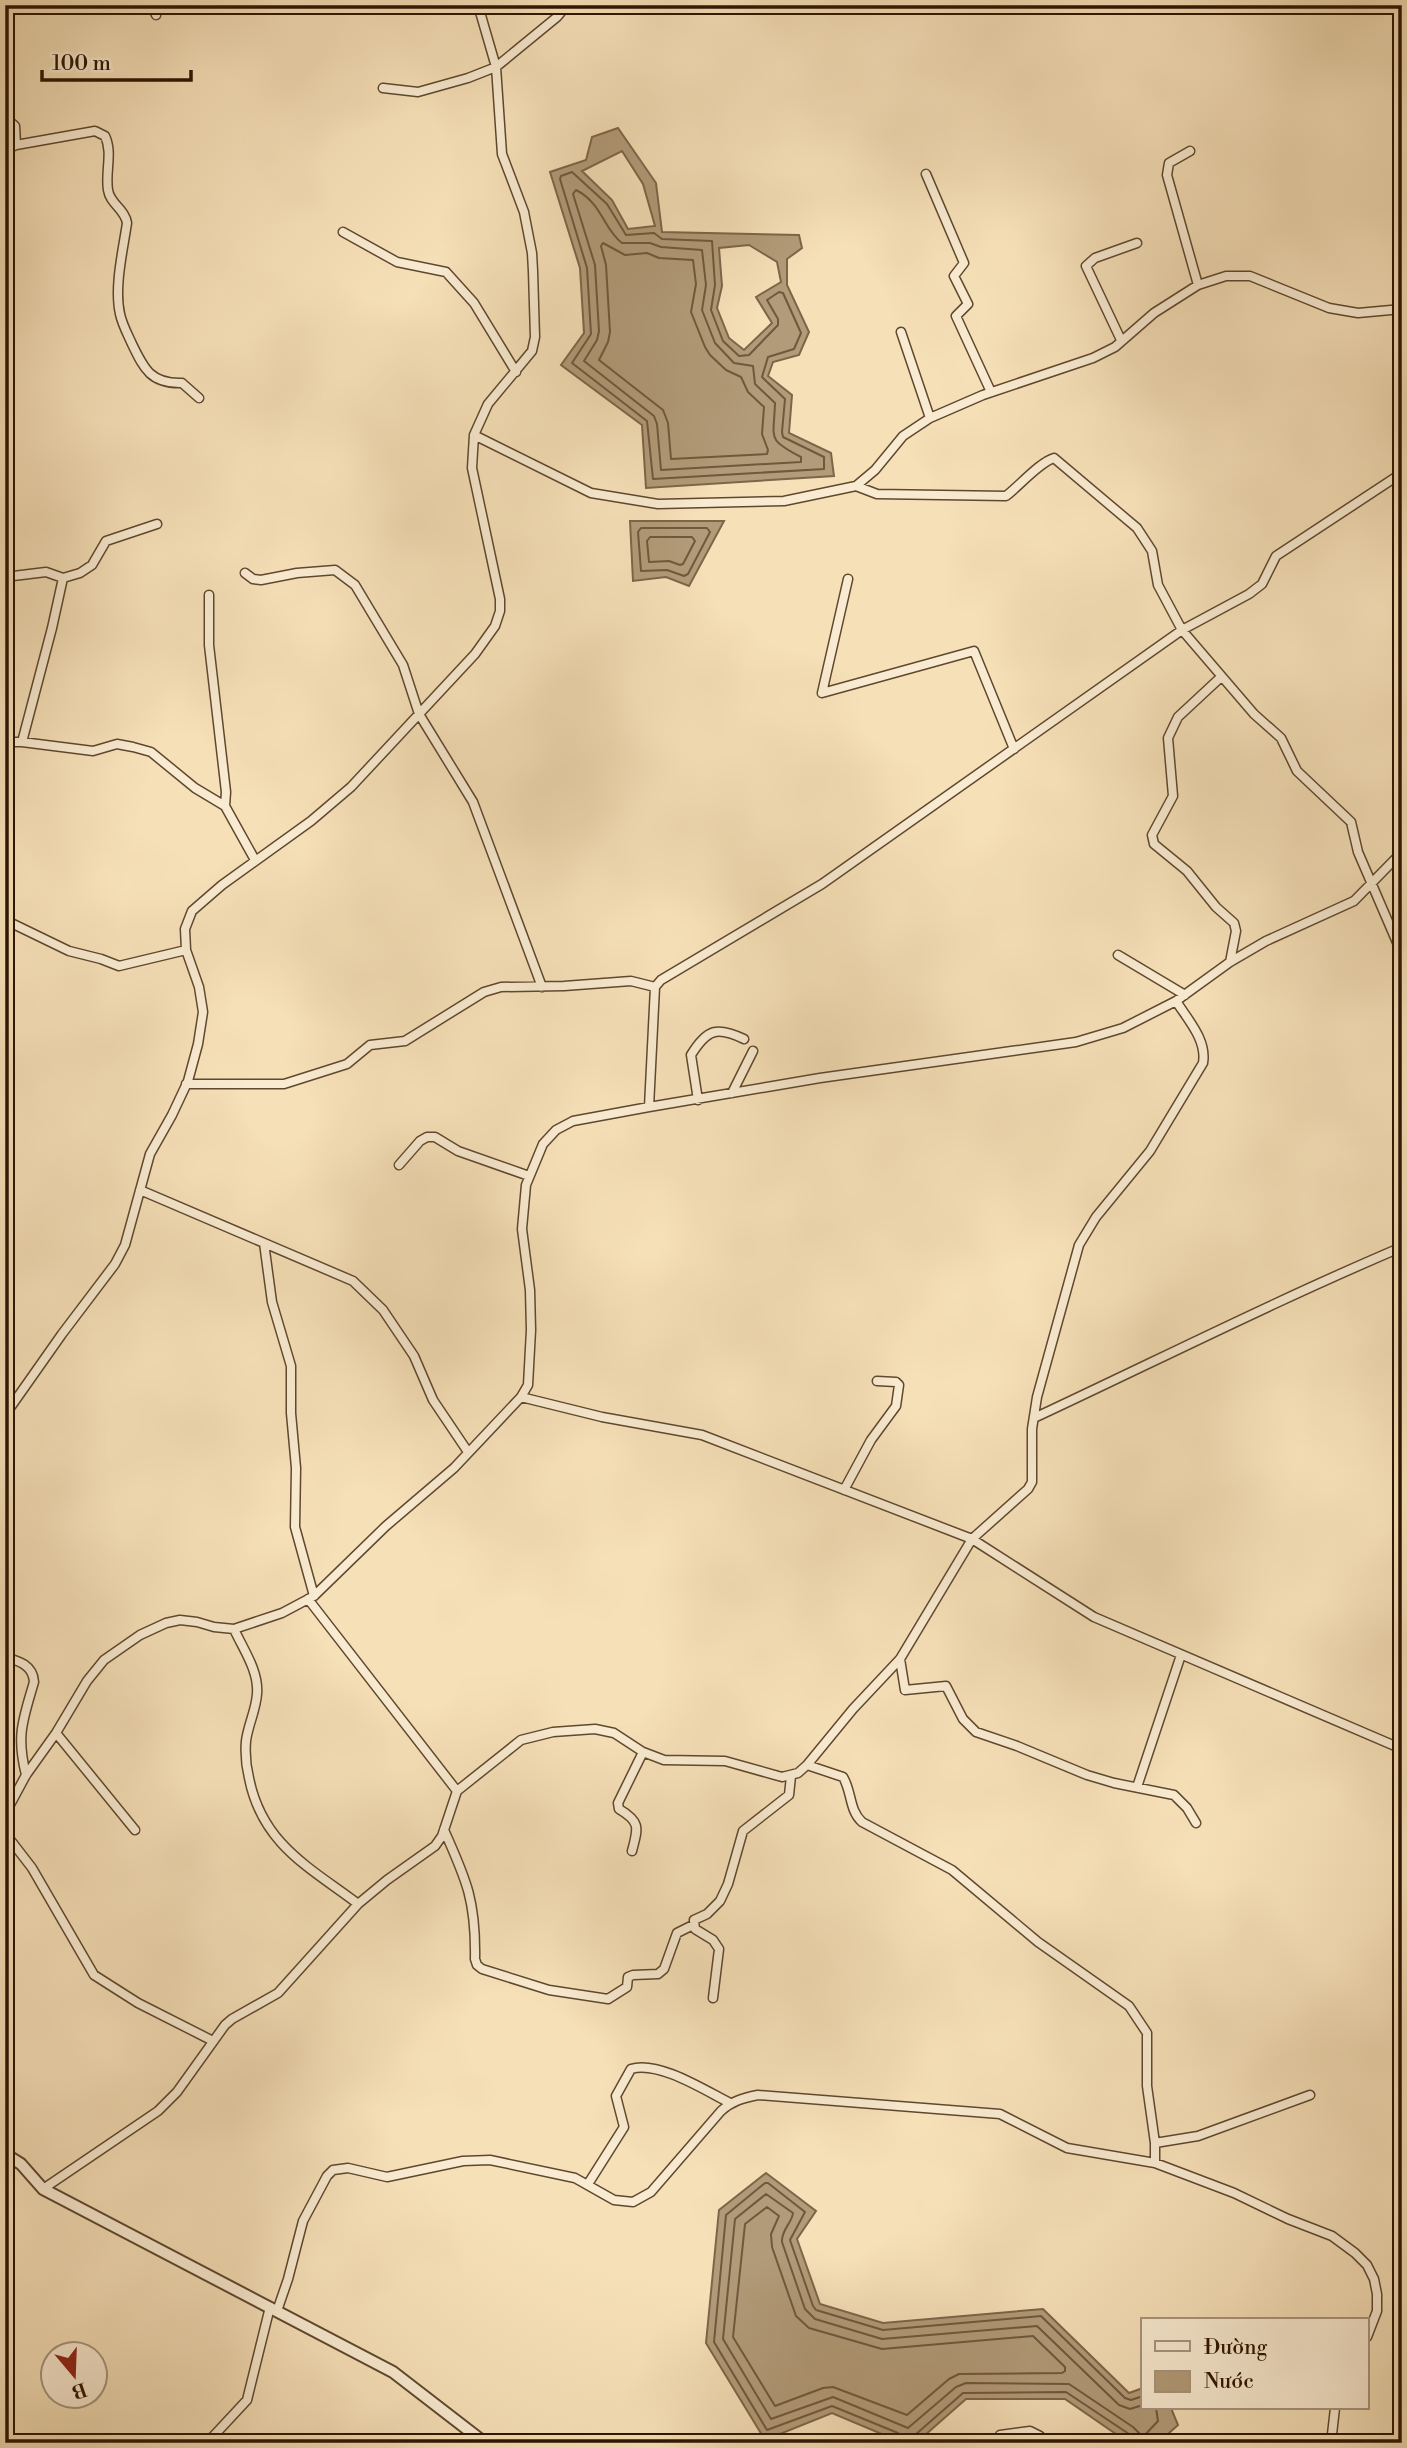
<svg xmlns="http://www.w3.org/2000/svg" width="1407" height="2448" viewBox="0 0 1407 2448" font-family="'Libre Bodoni',serif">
  <rect width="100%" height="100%" fill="#f6e0b8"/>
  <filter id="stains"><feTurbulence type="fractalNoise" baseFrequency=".00286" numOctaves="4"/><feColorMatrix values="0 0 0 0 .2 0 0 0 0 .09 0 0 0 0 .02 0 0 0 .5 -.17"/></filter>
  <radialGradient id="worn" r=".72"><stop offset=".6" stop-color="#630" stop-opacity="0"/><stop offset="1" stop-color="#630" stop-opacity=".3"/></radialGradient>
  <path fill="#b29b79" stroke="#7d6549" stroke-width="2" fill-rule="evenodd" d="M 618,128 L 656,183 L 662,232 L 799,235 L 802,248 L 787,259 L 787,285 L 809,332 L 799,355 L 773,362 L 768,376 L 792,395 L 789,433 L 831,453 L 834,476 L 646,488 L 642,425 L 561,365 L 584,333 L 580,268 L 550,172 L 586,160 L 592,137 ZM 622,151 L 643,184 L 655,226 L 628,229 L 612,200 L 582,171 ZM 749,245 L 777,262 L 781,282 L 756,297 L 772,323 L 744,350 L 729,338 L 717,308 L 722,286 L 719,248 Z
    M 630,521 L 724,521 L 689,586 L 666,577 L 633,581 Z
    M 766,2173 L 816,2211 L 797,2239 L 820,2304 L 883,2323 L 1043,2309 L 1129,2393 L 1143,2388 L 1143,2408 L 1171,2408 L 1178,2425 L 1158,2443 L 1129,2443 L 1065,2399 L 966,2399 L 916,2443 L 903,2443 L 832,2413 L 765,2440 L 706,2343 L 719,2210 Z"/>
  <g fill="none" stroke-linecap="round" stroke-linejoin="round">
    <path stroke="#70583c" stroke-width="2" d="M 572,172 L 607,204 L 626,235 L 654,233 L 662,239 L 712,241 L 715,285 L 711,310 L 723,341 L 739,356 L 749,355 L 778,325 L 778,319 L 767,300 L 779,292 L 783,293 L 801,333 L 794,349 L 768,357 L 762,377 L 785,399 L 782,432 L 783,437 L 824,457 L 824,469 L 653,479 L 647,421 L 572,363 L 591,334 L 587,268 L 560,179 L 561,176 Z
      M 576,190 C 602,203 604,230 622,243 L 650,243 L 661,247 L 702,250 L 706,285 L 702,310 L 715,343 L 734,363 L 753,366 L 755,384 L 775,403 C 774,439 766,439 801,457 L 801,462 L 661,470 L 657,424 L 654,416 L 584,361 L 597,340 L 599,331 L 595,265 L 573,194 Z
      M 603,243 L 625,255 L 647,253 L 659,258 L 693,260 L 696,284 L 691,312 L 705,347 L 710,355 L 726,370 L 741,377 L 748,392 L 764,407 L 762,434 L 768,450 L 767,454 L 671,459 L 668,423 L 663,410 L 599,360 L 608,342 L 610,332 L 606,265 L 601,246 Z
      M 641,528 L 707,528 L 710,532 L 688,574 L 684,576 L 667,570 L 641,571 L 638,532 Z
      M 650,537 L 692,537 L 695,541 L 683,564 L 680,565 L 669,561 L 649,562 L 647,541 Z
      M 767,2207 L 779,2216 L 771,2234 L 772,2247 L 796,2316 L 809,2328 L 882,2349 L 1033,2336 L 1065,2367 L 1065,2371 L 1062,2373 L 959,2374 L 949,2379 L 907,2415 L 833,2387 L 823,2388 L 775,2406 L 733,2337 L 745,2224 Z
      M 1143,2405 L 1130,2409 L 1119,2405 L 1037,2326 L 882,2339 L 815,2319 L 805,2309 L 782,2242 C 781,2230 792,2223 793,2213 L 766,2194 L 735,2219 L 723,2339 L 771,2419 L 833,2397 L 908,2428 L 956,2387 L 966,2383 L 1069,2384 L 1133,2427 L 1143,2437 L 1158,2421 L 1156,2408
      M 903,2443 L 902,2437 L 898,2433 L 832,2406 L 767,2430 L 714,2342 L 726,2215 L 765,2183 L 768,2183 L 805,2212 L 790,2240 L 813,2306 L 816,2310 L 883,2330 L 1041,2316 L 1125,2398 L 1131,2400 L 1143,2396
      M 912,2443 L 915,2435 L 963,2393 L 1066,2392 L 1129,2434 L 1132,2443"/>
    <defs>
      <path id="minor" d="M 152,5 L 156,15
        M 383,88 L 418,92 L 468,78 L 496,67 L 557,17 L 567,5
        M 5,117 L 15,126 L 16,145
        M 5,150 L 16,145 L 95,131 L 105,136 C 113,153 105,172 108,190 C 110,204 125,209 127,223 C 123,250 114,287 120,314 C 122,324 128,335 132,344 C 144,369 151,384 182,383 L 199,398
        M 1190,151 L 1169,163 L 1167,175 L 1198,285
        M 926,174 L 964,263 L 954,276 L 968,304 L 956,316 L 991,392
        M 343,232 L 397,262 L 446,272 L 474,303 L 516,372
        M 901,332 L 930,418
        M 1121,340 L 1086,266 L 1095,258 L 1137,243
        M 474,435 L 591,493 L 658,504 L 784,501 L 856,486 L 875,470 L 903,436 L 930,418 L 983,395 L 1093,358 L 1115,347 L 1154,313 L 1198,285 L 1226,276 L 1250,276 L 1329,308 L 1358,313 L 1402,309
        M 856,486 L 877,494 L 1006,496 C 1019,486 1040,462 1054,458 L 1137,528 L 1152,551 L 1158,585 L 1182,630 L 1254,714 L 1281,738 L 1297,771 L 1351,822 L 1358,852 L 1402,954
        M 245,573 L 253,579 L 261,580 L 297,573 L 335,570 L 355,585 L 403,665 L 419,714 L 473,802 L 542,987
        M 5,577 L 46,572 L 63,578 L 80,573 L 92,565 L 106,541 L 157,524
        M 848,579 L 822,693 L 974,651 L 1014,749
        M 209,595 L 209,645 L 226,792 L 225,806
        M 1221,677 L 1178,717 L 1168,738 L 1173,796 L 1152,835 L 1154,844 L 1187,871 L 1216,907 L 1234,923 L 1236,931 L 1230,962
        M 5,742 L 22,742 L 93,751 L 117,744 L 133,747 L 151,752 L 195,788 L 225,806 L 255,860
        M 22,742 L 52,628 L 63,578
        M 5,920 L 69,951 L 101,959 L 119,966 L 186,950
        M 1118,955 L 1185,995
        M 186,1084 L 284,1084 L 347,1064 L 370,1045 L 405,1041 L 484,992 L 501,987 L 564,986 L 631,981 L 655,987
        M 732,1093 L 753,1051
        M 698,1100 L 691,1055 C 707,1029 717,1026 744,1039
        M 649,1107 L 655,987 L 661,980 L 822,884 L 1182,630 L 1249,594 L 1262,584 L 1276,556 L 1402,473
        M 399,1165 L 420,1141 L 427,1137 L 435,1137 L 458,1151 L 529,1176
        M 140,1190 L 353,1281 L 383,1310 L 414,1356 L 433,1400 L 468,1452
        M 264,1243 L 272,1302 L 291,1366 L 291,1413 L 296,1468 L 295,1527 L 314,1596
        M 521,1397 L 602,1417 L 702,1435 L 972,1539 L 1094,1617 L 1402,1749
        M 5,1415 L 62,1334 L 115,1264 L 125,1245 L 150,1154 L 172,1115 L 188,1081 L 198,1044 L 203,1012 L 199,987 L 186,950 L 185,929 L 192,911 L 222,885 L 311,821 L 351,787 L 475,654 L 495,626 L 500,611 L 500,599 L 472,468 L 474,435 L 488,404 L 532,351 L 535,337 L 533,271 L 532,253 L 524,212 L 502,154 L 496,67 L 478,5
        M 1034,1418 C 1156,1361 1277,1300 1402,1247
        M 844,1490 L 871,1440 L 896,1406 L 899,1385 L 896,1382 L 877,1381
        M 308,1599 L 457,1791
        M 234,1629 C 243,1649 259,1671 257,1694 C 256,1710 248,1725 246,1741 C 245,1753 246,1766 249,1778 C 262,1844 309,1867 358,1904
        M 5,1657 C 19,1661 33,1665 34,1682 C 23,1720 16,1735 26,1775
        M 900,1659 L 905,1690 L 946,1686 L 963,1719 L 976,1732 L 1017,1746 L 1087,1775 L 1114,1783 L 1174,1795 L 1187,1808 L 1196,1823
        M 56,1733 L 135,1830
        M 807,1765 L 843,1777 C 852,1792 849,1810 862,1822 L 952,1870 L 1038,1942 L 1129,2006 L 1147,2033 L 1147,2086 L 1155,2143 L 1155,2163
        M 1137,1787 L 1181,1655
        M 5,1814 L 26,1775 L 56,1733 L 87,1681 L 104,1660 L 140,1635 L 166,1623 L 180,1620 L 197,1622 L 214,1627 L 234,1629 L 282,1613 L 314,1596 L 386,1526 L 454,1468 L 521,1397 L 528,1385 L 531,1330 L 530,1290 L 522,1229 L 526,1185 L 543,1144 L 556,1130 L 573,1121 L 649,1107 L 820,1078 L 1076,1042 L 1123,1028 L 1176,1001 L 1230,962 L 1266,941 L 1354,901 L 1402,852
        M 444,1830 C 467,1881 476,1902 475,1959 L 477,1965 L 482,1969 L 549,1990 L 608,1999 L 627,1987 L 628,1977 L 633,1975 L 658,1974 L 664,1969 L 677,1933 L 693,1925
        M 5,1833 L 32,1868 L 94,1975 L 138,2003 L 213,2041
        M 632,1851 C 638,1828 641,1822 619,1809 L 618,1803 L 643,1752
        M 713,1998 L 719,1949 L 713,1940 L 695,1929 L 694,1920 L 707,1914 L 720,1901 L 728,1884 L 743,1831 L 789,1795 L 791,1776
        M 1155,2143 L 1198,2136 L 1310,2095
        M 588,2184 L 624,2127 L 616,2096 L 631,2069 C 658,2060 706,2091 730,2103
        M 43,2189 L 158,2111 L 177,2092 L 225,2025 L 232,2019 L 278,1993 L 358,1904 L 387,1880 L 435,1846 L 442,1836 L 457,1791 L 521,1740 L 553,1732 L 595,1729 L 614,1733 L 643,1752 L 664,1760 L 725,1761 L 782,1777 L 798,1773 L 807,1765 L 853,1709 L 900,1659 L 972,1539 L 1028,1489 L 1032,1482 L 1032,1429 L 1037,1397 L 1079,1245 L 1096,1217 L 1150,1151 L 1203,1063 C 1207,1040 1188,1020 1176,1001
        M 277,2311 L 288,2279 L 303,2221 L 327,2176 L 333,2170 L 348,2168 L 387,2177 L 463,2161 L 490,2160 L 575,2178 L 614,2200 L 633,2202 L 651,2192 L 721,2111 C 732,2101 743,2098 758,2095 L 1000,2114 L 1067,2148 L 1155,2163 L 1234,2193 L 1288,2219 L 1332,2236 L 1355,2253 L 1367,2265 L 1374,2279 L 1377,2294 L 1377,2311 L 1367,2337
        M 1000,2435 L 1030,2431 L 1040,2436 L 1042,2443
        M 207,2443 L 247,2400 L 270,2307
        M 1331,2443 L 1335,2408"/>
      <path id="tertiary" d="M 5,2154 L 21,2164 L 43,2189 L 393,2372 L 485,2443"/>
    </defs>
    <use href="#minor" stroke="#5f482e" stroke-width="11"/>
    <use href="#tertiary" stroke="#5f482e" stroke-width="14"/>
    <use href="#minor" stroke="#f9ebd1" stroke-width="8"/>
    <use href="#tertiary" stroke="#f9ebd1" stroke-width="10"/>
  </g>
  <rect width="1407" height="2448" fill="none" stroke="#f6e0b8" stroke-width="28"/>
  <rect x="7" y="7" width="1393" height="2434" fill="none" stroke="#2d1500" stroke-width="3.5"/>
  <rect x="14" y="14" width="1379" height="2420" fill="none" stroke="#2d1500" stroke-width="2"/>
  <rect x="1141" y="2318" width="228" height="91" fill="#f9ebd1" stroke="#a7957d" stroke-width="2"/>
  <rect x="1155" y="2341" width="35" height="10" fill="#f9ebd1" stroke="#a7957d" stroke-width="2"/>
  <text x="1204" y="2354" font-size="21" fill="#2d1500">Đường</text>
  <rect x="1155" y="2371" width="35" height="21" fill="#b29b79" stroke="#a7957d" stroke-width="2"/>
  <text x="1204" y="2388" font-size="21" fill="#2d1500">Nước</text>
  <g transform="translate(74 2375) rotate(161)"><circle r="33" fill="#f9ebd1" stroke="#a7957d" stroke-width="2"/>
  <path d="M0-5L12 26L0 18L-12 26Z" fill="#8f2418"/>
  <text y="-10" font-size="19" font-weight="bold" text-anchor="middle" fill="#2d1500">B</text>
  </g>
  <path d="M42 70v10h149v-10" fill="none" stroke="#2d1500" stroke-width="3.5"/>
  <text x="52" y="70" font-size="21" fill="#2d1500" stroke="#f9ebd1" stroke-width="5" paint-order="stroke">100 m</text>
  <rect width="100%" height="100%" filter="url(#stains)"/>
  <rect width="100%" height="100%" fill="url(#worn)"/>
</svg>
